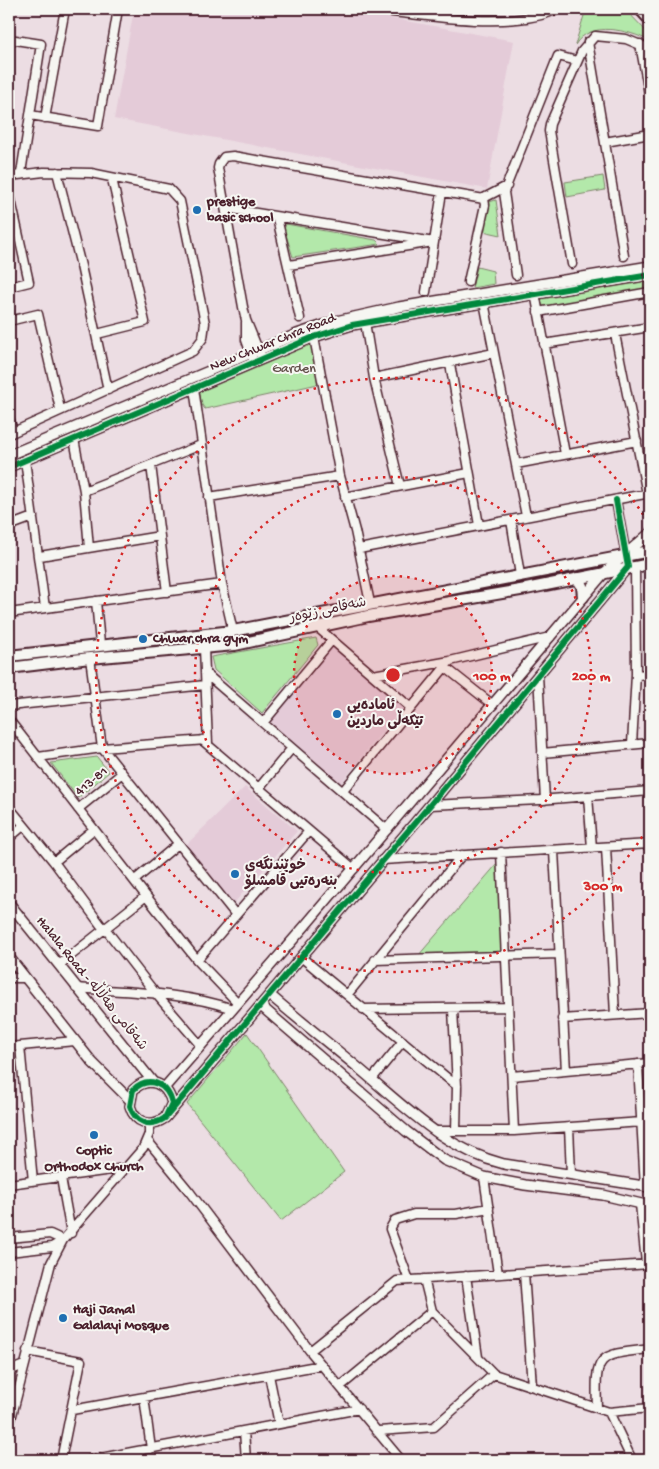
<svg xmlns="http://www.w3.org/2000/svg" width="659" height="1469" viewBox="0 0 659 1469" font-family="'Gochi Hand','Playpen Sans Arabic',sans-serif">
  <rect width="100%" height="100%" fill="#ecdde3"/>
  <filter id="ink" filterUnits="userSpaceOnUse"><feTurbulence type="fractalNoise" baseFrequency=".02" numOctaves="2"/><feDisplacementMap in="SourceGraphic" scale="10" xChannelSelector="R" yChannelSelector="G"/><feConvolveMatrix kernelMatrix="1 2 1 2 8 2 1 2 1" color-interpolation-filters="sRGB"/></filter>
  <g filter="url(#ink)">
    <path fill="#e4cbd8" d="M 134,9 L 342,9 L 514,41 L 487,189 L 114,119 Z
      M 333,647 L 403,707 L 341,783 L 270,721 Z
      M 245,787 L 297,831 L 234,903 L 186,845 Z"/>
    <path fill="#b3e8aa" stroke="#7e846a" d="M 586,9 L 625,9 L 650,35 L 650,41 C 628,30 590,20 575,45 Z
      M 603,176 L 605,190 L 567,197 L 565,182 Z
      M 496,200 L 501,235 L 483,231 L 489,202 Z
      M 286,224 L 376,240 L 380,244 L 293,257 L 284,229 Z
      M 477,267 L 493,271 L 494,284 L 472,288 Z
      M 644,278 L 650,285 L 650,289 L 542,310 L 541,297 Z
      M 311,341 L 318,384 L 205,409 L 202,405 L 198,388 Z
      M 316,638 L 318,645 L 262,713 L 214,670 L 211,657 Z
      M 97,757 L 109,772 L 78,798 L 51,763 Z
      M 497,864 L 502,951 L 418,956 Z
      M 247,1033 L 344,1172 L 281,1221 L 187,1104 Z"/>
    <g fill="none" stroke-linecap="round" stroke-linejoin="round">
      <defs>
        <path id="minor" d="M 370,9 C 416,15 516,31 557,9
          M 9,39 L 41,44 L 21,173
          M 588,42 L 624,256
          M 640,44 L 650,99
          M 30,115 L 98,126 L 118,9
          M 45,118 L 65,9
          M 605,142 L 650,134
          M 57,172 L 81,266 L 108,390
          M 9,176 L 44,172 L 91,173 L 169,189 L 180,201 L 205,323 L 203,338 L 193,351 L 9,434
          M 9,191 L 29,282 L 9,287
          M 482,199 L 507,186
          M 226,208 L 434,242
          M 277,218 L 300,318
          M 572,264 L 549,131 L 550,124 L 582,51 L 595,36 L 626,39 L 650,49
          M 289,265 L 427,243
          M 516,275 L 504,192 L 558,56 L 577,61
          M 426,292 L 442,192
          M 535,293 L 565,454
          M 484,302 L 526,516
          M 538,312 L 650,292
          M 9,321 L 38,314 L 60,409
          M 246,322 L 246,340 L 252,357
          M 365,322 L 374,378 L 400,486
          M 97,334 L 145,322 L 112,179
          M 615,334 L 647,494
          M 314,337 L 340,476 L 355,531 L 370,603
          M 544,344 L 650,327
          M 260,354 L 246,320 L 243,307 L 218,168 L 219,164 L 224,157 L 233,156 L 484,199 L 485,205 L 468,282
          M 450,364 L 479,525
          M 374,378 L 494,353
          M 194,388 L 222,584 L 233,631
          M 9,417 L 13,432
          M 74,439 L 84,491 L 89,548
          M 25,460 L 45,608
          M 516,464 L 637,441
          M 151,465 L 167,592
          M 84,491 L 201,445
          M 209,497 L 340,476
          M 345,497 L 469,473
          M 616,500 L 628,567
          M 511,520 L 520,575
          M 9,526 L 33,517
          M 359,549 L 650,493
          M 40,556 L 160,536
          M 96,601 L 100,644
          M 9,613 L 222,584
          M 317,627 L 411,708
          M 204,648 L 208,744
          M 90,658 L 102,748 L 236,915
          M 445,667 L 493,705
          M 205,673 L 387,830
          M 636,674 L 650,675
          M 373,675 L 450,661 L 550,637
          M 538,675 L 545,800
          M 9,706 L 205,685
          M 9,720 L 146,896 L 197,960 L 238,1003
          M 263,723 L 332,640
          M 202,740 L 354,869
          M 632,744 L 636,674 L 635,566
          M 542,753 L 650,743
          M 38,757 L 102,748 L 206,740
          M 258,789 L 292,748
          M 343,791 L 450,661
          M 588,796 L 592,848
          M 430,805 L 540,800 L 650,791
          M 9,807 L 54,862 L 103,928
          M 78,809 L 121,774
          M 9,838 L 23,826
          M 606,847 L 615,1015
          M 554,851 L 566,1071
          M 501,852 L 514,1131
          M 382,860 L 650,844
          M 54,862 L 94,829
          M 135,880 L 178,844
          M 104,927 L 156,994 L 201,1046
          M 301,957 L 457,1086
          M 197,960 L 309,831
          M 375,960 L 559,954
          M 59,965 L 146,896
          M 9,978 L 25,978
          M 76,988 C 128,992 184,992 233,1009
          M 347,995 L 462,855
          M 363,1009 L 508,1007
          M 453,1009 L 457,1086 L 456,1131
          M 562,1019 L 650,1013
          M 20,1046 L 33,1181
          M 9,1047 L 75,1041
          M 638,1064 L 645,1187
          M 512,1076 L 650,1063
          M 372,1079 L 403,1041
          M 569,1127 L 571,1174
          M 435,1131 L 514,1131 L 642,1122
          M 147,1140 L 189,1191 L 310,1351 L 401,1460
          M 484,1177 L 498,1274
          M 61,1178 L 71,1233
          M 9,1184 L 126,1168
          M 640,1204 L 646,1263
          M 9,1238 L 50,1234 L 63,1240
          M 9,1252 L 52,1247 L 62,1241
          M 524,1273 L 532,1386
          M 466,1276 L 478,1357
          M 409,1280 L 390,1229 L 395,1220 L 414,1214 L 456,1214 L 489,1208
          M 432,1311 L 494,1374 L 609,1412 L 650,1408
          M 27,1351 L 81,1361 L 61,1460
          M 310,1351 L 397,1281 L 650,1264
          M 9,1371 L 24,1365
          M 269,1375 L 279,1424
          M 341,1386 L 432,1311 L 424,1279
          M 144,1397 L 151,1449
          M 597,1408 C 595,1354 597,1355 650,1349
          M 72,1410 L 322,1365
          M 609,1412 L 632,1460
          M 9,1427 L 51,1263 L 63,1240 L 143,1148 L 149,1134 L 149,1124
          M 244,1431 L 246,1460
          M 379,1431 L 434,1427 L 494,1374
          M 90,1460 L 359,1409"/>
        <path id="tertiary" d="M 9,455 L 297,334 L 336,321 L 399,307 L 650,266
          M 9,467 L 314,337 L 352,325 L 650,275
          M 9,903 L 153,1082
          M 9,957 L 92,1062 L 130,1100
          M 270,995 C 300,1021 331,1045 362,1071 C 406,1108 447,1150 504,1164 L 650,1187
          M 261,1006 L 406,1131 L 444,1160 L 484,1177 L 525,1185 L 603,1195 L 650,1206
          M 165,1087 L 304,927 L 604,573 L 650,533
          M 165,1118 L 172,1103 C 167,1083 148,1075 133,1090 L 130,1106 C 135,1123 150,1128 165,1118 L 430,805 L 628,567"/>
        <path id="secondary" d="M 640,9 L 650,20
          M 577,578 L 582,586 L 583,597
          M 9,656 L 233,631 L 650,551
          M 9,668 L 90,658 L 235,645 L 368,616 L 526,589 L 650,564"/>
      </defs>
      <use href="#minor" stroke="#4a1f2b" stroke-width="11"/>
      <use href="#tertiary" stroke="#4a1f2b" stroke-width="12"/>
      <use href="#secondary" stroke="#4a1f2b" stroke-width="14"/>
      <use href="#minor" stroke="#f6f6f2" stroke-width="8"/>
      <use href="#tertiary" stroke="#f6f6f2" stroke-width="9"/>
      <use href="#secondary" stroke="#f6f6f2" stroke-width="10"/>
      <defs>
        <path id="cycleway" d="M 9,467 L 314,337 L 352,325 L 650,275
          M 165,1118 L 172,1103 C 167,1083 148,1075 133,1090 L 130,1106 C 135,1123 150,1128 165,1118 L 430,805 L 628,567 L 616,500"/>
      </defs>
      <use href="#cycleway" stroke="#f6f6f2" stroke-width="9"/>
      <use href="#cycleway" stroke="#00873e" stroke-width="6"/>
    </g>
  </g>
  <circle cx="393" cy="675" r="99" fill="#d62828" fill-opacity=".12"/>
  <g fill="none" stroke="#d62828" stroke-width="2.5" stroke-dasharray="2.5 5">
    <circle cx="393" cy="675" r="99"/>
    <circle cx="393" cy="675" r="198"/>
    <path d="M650 824A297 297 0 1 1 650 526"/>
  </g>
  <g fill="#1f6fb2" stroke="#f6f6f2" stroke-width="2">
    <circle cx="197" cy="210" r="5"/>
    <circle cx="143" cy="639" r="5"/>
    <circle cx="337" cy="714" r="5"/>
    <circle cx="235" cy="874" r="5"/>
    <circle cx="94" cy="1135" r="5"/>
    <circle cx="63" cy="1318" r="5"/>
  </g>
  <g text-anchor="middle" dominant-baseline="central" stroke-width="4" stroke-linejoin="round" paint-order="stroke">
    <g font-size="14" font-weight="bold" fill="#4a1f2b" stroke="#f6f6f2" text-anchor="start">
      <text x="207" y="202">prestige<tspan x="207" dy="16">basic school</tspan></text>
      <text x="153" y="639">Chwar chra gym</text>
      <text x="347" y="706">ئامادەیی<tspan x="347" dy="16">تێکەڵی ماردین</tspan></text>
      <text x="245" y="866">خوێندنگەی<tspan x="245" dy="16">بنەرەتیی قامشلۆ</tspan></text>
      <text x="94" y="1151" text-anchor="middle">Coptic<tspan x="94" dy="16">Orthodox Church</tspan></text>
      <text x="73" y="1310">Haji Jamal<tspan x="73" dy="16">Galalayi Mosque</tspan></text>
    </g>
    <g font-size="14" fill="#4a1f2b" stroke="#f6f6f2">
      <text transform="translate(273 343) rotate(-22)">New Chwar Chra Road</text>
      <text transform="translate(328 611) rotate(-12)">شەقامی زێوەر</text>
      <text transform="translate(92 782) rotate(-39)">413-81</text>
      <text transform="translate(91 984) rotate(51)">Halala Road - شەقامی هەڵاڵە</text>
    </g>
    <g font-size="14" fill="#64514b" stroke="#f6f6f2">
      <text x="294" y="369">Garden</text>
    </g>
  </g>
  <circle cx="393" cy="675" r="8" fill="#d62828" stroke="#f6f6f2" stroke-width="2.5"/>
  <g font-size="15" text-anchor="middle" font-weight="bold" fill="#d62828" stroke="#f6f6f2" stroke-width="4" stroke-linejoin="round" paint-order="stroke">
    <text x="492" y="680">100 m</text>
    <text x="591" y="680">200 m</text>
    <text x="603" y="890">300 m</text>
  </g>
  <rect width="659" height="1469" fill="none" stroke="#f6f6f2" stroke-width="30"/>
  <rect x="15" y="15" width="629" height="1439" fill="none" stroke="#4a1f2b" stroke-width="2" filter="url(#ink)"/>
</svg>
